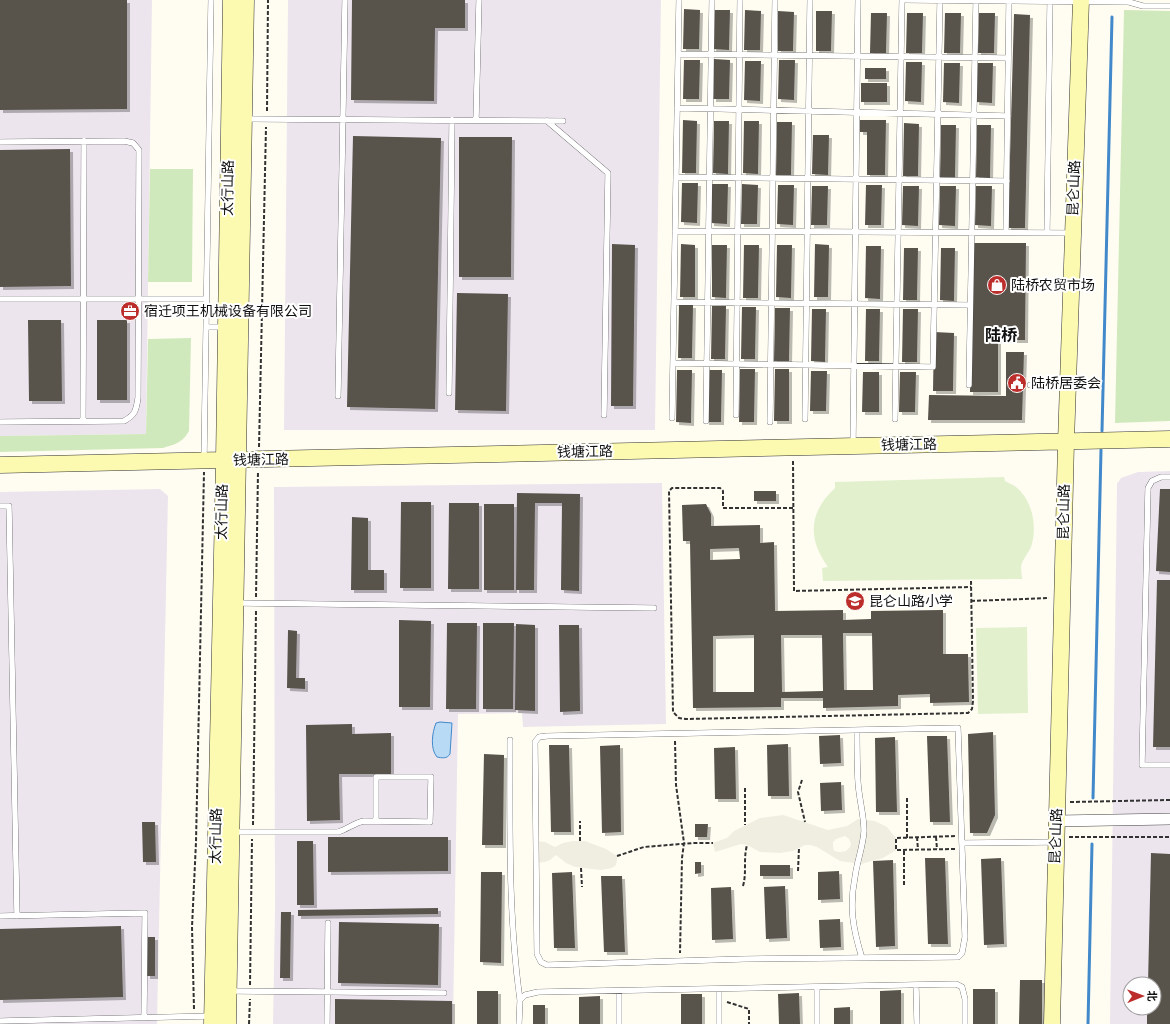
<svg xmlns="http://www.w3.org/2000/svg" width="1170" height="1024" viewBox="0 0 1170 1024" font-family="'Times New Roman','Noto Sans SC',serif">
  <defs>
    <filter id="shadow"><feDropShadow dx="3" dy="3" stdDeviation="0" flood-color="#0004"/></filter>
  </defs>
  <rect width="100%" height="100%" fill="#fffdf2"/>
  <path fill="#ede5ee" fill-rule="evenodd" d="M 0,0 L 152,0 L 146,434 L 0,436 Z
    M 288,0 L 661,0 L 655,430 L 284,430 Z
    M 1170,471 L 1170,1024 L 1110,1024 L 1117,484 L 1121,478 L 1138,472 ZM 1130,984 L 1154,984 L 1154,1008 L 1130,1008 Z
    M 662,483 L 666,724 L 523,727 L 522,713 L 458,714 L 453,1024 L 273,1024 L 275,909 L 274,487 Z
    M 160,489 L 168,496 L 157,1024 L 0,1024 L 0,492 Z"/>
  <path fill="#d0e9bc" d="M 1124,10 L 1170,11 L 1170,421 L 1115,423 Z
    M 150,169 L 193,169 L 192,282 L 148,282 Z
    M 191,338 L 189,431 C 182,443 176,444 163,448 L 0,452 L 0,436 L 146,434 L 148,339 Z"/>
  <path fill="#e2f0ce" d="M 1004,477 L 1005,481 C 1008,483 1012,484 1016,487 C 1032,500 1037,524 1032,544 C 1030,551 1025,556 1022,563 C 1020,567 1022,574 1022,579 L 823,581 L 822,568 L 828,567 C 807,538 809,512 835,488 L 835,482 Z
    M 1027,627 L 1028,713 L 978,714 L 976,628 Z"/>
  <path fill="#f0ede1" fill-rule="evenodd" d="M 783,815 L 828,830 L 847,826 L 858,819 L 875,821 L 887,827 L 896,838 L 896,850 L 883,858 L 861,864 L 840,861 L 817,847 L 810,845 L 805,845 L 793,851 L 780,853 L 760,852 L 747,845 L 741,844 L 715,852 L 713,843 L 727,838 L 734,831 L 760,818 ZM 845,836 L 849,839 L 851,844 L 850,847 L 846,851 L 840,852 L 834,851 L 833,846 L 833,842 L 836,839 Z
    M 536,841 L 545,842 L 555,847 L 563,843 L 573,841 L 585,841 L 606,849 L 617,856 L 617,860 L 616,865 L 612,868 L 601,870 L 575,867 L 566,863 L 556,855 L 550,860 L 545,862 L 536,863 Z"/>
  <path fill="#b8daf5" stroke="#4189ca" d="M 440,722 L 452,723 L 450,754 C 447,759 442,758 437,757 C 430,749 432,733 436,723 Z"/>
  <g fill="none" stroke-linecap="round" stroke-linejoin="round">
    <path stroke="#4189ca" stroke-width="3" d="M 1102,431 L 1112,17
      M 1093,798 L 1101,450
      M 1088,1024 L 1092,844"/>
  </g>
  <path fill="#58524c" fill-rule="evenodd" filter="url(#shadow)" d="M 0,0 L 127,0 L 127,109 L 0,110 Z
    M 352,0 L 465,0 L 465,28 L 435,28 L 434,101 L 351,100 Z
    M 684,9 L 700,10 L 699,49 L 683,49 Z
    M 714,10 L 730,10 L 729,50 L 713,49 Z
    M 745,10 L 761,11 L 760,50 L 744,50 Z
    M 778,11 L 794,12 L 793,51 L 778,51 Z
    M 816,11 L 832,11 L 831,51 L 816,51 Z
    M 871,13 L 887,13 L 886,53 L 870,53 Z
    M 907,13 L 923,13 L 922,53 L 906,53 Z
    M 945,13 L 961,13 L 960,53 L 944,53 Z
    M 979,13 L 995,13 L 994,53 L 978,53 Z
    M 1014,14 L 1030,15 L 1025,228 L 1008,228 Z
    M 714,59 L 730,60 L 729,99 L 713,99 Z
    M 684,60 L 700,60 L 699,99 L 683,99 Z
    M 779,60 L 795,60 L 794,100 L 778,99 Z
    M 745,61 L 761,61 L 760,101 L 744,100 Z
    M 906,62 L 922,62 L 921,102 L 905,101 Z
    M 944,63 L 960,63 L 959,103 L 943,102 Z
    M 977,63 L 993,63 L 992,103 L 976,102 Z
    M 865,68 L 886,68 L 886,79 L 865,79 Z
    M 861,83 L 887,83 L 887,102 L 861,102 Z
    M 683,120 L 697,121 L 696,173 L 682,173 Z
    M 860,120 L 886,120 L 885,175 L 867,175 L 867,132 L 860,132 Z
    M 714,121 L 729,121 L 728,174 L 713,173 Z
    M 744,121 L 759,121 L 758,174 L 743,173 Z
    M 777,122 L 792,122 L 791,175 L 776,175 Z
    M 904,123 L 919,124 L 918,176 L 903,176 Z
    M 941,125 L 956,125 L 955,178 L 940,178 Z
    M 977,125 L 991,125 L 990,178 L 976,177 Z
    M 813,135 L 829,135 L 828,175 L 812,174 Z
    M 353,136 L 441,138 L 435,409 L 347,407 Z
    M 459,137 L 512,137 L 511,277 L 459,277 Z
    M 70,149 L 71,286 L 0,287 L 0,150 Z
    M 682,183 L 698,183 L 697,223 L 681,222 Z
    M 712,184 L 728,184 L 727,224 L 711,223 Z
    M 742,184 L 758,185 L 757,224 L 741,224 Z
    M 778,185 L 794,185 L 793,225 L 777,224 Z
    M 866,185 L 882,185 L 881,225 L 865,225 Z
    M 812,186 L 828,186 L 827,225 L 811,225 Z
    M 903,186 L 919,186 L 918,226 L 902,225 Z
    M 940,186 L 956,186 L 955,226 L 939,225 Z
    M 976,186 L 992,186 L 991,226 L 975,225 Z
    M 972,243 L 1026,243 L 1025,340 L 998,340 L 998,392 L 970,392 Z
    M 612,244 L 635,245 L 633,406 L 611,406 Z
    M 681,244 L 695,245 L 695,297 L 680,297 Z
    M 815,244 L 829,245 L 828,297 L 814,297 Z
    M 712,245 L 727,245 L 726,298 L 712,297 Z
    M 744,245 L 759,245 L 758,298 L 743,298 Z
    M 777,245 L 792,245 L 791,298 L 776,297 Z
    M 866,246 L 881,246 L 880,299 L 865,298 Z
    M 904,248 L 918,248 L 917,300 L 903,300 Z
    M 941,248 L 955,248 L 954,301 L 940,300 Z
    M 457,293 L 508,294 L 506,411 L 455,410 Z
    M 679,305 L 693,305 L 692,358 L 678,358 Z
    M 712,306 L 726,306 L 725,359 L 711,359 Z
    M 742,307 L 756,307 L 755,359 L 741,359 Z
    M 775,308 L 790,308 L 789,361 L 774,361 Z
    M 812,309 L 826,309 L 825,362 L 811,361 Z
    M 866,309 L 880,309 L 879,361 L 865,361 Z
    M 903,309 L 918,309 L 917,362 L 902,362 Z
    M 28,320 L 61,320 L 62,401 L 29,401 Z
    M 97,320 L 127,320 L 127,400 L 97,400 Z
    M 934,332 L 954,333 L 953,391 L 933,391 Z
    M 1006,352 L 1024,352 L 1022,420 L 928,420 L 929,395 L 1006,396 Z
    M 740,369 L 755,369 L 754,422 L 739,422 Z
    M 775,369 L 789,369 L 789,421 L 774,421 Z
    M 677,370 L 692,370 L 691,423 L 676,422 Z
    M 707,370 L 722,370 L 721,422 L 706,422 Z
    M 811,371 L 827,371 L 826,411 L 810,411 Z
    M 863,372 L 879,372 L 879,412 L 862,412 Z
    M 900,372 L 916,372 L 915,412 L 899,412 Z
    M 1160,489 L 1170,489 L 1170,572 L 1156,571 Z
    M 754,491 L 776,491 L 776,501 L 754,501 Z
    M 517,493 L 580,494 L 579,591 L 561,590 L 562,503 L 535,503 L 534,590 L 516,590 Z
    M 401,502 L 431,502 L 431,588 L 400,588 Z
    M 449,503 L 479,503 L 479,589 L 448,589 Z
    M 484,504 L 514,504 L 514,590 L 484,590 Z
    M 706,504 L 711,514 L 711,526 L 760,525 L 760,543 L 774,542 L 775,611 L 843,610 L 843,620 L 871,619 L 871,611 L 943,610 L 943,654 L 968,654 L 969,702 L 930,703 L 930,694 L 898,695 L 898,706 L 823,708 L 823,698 L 781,698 L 781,707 L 693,708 L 690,541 L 683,541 L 682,505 ZM 739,548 L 740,559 L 710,560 L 710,549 ZM 843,633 L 872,633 L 873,690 L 844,690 ZM 754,635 L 754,692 L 713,692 L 713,636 ZM 781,635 L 822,635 L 823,691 L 782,692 Z
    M 352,517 L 368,518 L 368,570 L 384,570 L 384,590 L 351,590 Z
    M 1157,580 L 1170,580 L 1170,747 L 1153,747 Z
    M 399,620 L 431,621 L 430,707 L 399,707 Z
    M 447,623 L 477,623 L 476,709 L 446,709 Z
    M 483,623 L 514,623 L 513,709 L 483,709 Z
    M 516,624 L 535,625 L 535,711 L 515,710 Z
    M 559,625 L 579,625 L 580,711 L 560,712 Z
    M 288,630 L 297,631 L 296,678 L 305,678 L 305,689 L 287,688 Z
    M 352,724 L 352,734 L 391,733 L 391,774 L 339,774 L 340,820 L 307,821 L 306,725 Z
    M 993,732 L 995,815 L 987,833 L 970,833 L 968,734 Z
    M 840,735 L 841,763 L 820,764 L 819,736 Z
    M 927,736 L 947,736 L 950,822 L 930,822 Z
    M 895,737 L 897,812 L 876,812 L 875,738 Z
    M 788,744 L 789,796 L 768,796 L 767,745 Z
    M 549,745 L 569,745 L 571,832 L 551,832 Z
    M 620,745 L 621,832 L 602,833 L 600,746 Z
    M 735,747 L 736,799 L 715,799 L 714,748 Z
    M 484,754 L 504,755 L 503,845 L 482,845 Z
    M 841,782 L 842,810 L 821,811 L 820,783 Z
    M 142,822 L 155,822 L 156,862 L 143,862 Z
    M 695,824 L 708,824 L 707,837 L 695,837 Z
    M 328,837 L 448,837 L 448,871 L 328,872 Z
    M 297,841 L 313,841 L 314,905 L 297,905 Z
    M 1151,853 L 1170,854 L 1170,1024 L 1147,1024 L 1147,1008 L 1154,1008 L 1154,984 L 1148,984 Z
    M 925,858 L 945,858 L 948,944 L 928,944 Z
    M 1001,858 L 1004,944 L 984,945 L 981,859 Z
    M 893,860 L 895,946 L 876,947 L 873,861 Z
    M 695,862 L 701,862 L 701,873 L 695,874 Z
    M 760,865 L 790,865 L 790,876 L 760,876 Z
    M 839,871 L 840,899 L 818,900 L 818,872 Z
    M 481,872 L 502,872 L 501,963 L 480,962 Z
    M 572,872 L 575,948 L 554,948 L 552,873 Z
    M 601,876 L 622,876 L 625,952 L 604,952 Z
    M 785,886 L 787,938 L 766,939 L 764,887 Z
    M 731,887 L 733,939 L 712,940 L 711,888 Z
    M 438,908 L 438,914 L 298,916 L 298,910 Z
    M 281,912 L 291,912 L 290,978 L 280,978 Z
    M 840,919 L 841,947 L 820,948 L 819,920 Z
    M 339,922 L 439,924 L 438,985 L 338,983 Z
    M 121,926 L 123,997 L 0,1000 L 0,929 Z
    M 147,937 L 155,937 L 155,976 L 147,976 Z
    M 1020,980 L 1042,980 L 1042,1024 L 1019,1024 Z
    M 973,989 L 995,989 L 995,1024 L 973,1024 Z
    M 901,990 L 901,1024 L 880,1024 L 880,991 Z
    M 477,991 L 498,991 L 498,1024 L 477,1024 Z
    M 799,993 L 800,1024 L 779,1024 L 778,994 Z
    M 681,994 L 702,994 L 702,1024 L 681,1024 Z
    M 600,996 L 600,1024 L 579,1024 L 579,997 Z
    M 335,999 L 452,1001 L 452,1024 L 335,1024 Z
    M 533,1005 L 545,1005 L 545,1024 L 533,1024 Z
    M 850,1007 L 850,1024 L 834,1024 L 834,1008 Z"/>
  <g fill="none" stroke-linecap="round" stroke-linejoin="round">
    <defs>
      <path id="lane" d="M 906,0 L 1129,2 L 1143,6 L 1170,6
        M 678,54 L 1008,58
        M 677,108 L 1008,116
        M 245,119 L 563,121
        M 476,120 L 479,0
        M 547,121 L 608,173 L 604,415
        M 0,142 L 124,141 L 133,143 L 139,150 L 138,398 C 136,411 135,415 124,421 L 0,422
        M 676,177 L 1007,181
        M 675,231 L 1072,233
        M 1006,232 L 1009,0
        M 1047,233 L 1050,0
        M 0,299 L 206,299
        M 674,302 L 970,305
        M 206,327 L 225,327
        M 673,363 L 933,367 L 940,0
        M 969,385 L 976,0
        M 1030,385 L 1067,385
        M 449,393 L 452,120
        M 338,396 L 345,0
        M 736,415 L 740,0
        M 672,418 L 679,0
        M 805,419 L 810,0
        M 895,419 L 902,0
        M 83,421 L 84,141
        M 706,421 L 712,0
        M 770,422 L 775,0
        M 853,446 L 858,0
        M 204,460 L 211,0
        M 1170,477 L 1161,477 L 1152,481 L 1148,488 L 1142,765 L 1170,765
        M 0,506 L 9,506 L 17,916
        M 237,603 L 654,608
        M 958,728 L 965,937 L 962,953 L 958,957 L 744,959 L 547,965 L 541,962 L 537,954 L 535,742 L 539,737 L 547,736 Z
        M 857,730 C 857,747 857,765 858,782 C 859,799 864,815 864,831 C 863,847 857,861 855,877 C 849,907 853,929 862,958
        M 510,740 C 510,826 508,914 520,1000
        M 232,832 L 338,832 C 348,829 354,823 364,821 L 430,822 L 431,777 L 376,777 L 376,821
        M 962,843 L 1055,842
        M 0,916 L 145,913 L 144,1018
        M 916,985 L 917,1024
        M 817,987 L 817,1024
        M 719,989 L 719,1024
        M 230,991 L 444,993
        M 619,991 L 619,1024
        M 0,1021 L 212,1016
        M 327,1024 L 328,923
        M 519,1024 L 520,1000 L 525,995 L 538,992 L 956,984 L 962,987 L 965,999 L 965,1024"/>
      <path id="street" d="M 1057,821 L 1170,819"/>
      <path id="secondary" d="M 0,465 L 1170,439
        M 212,1024 L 224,460 L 231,0
        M 228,1024 L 246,0
        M 1052,1024 L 1066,442 L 1081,0"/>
    </defs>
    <use href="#lane" stroke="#434343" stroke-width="6"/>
    <use href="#street" stroke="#434343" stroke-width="12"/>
    <use href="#secondary" stroke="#323232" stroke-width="17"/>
    <path stroke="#323232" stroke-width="2" stroke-dasharray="4 2" stroke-linecap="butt" d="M 267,111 L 268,0
      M 259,447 L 266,127
      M 793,461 L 794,591 L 971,587
      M 793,508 L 723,508 L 723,491 L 720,488 L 672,488 L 669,491 L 673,712 L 679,718 L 686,719 L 968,713 L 972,709 L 973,701 L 971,581
      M 256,597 L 258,471
      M 971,601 L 1049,598
      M 675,741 L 676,785 L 684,843 L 682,858 L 680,953
      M 802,780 L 798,792 L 805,822
      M 745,788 L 745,825
      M 1070,802 L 1170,800
      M 253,825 L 256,611
      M 917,837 L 918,850
      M 936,837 L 937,849
      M 1069,837 L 1170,837
      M 907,838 L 907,797
      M 580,841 L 580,821
      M 955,849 L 896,850 L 896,838 L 955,836
      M 904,851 L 904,885
      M 617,856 L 644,847 L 693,843 L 713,843
      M 581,868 L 582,887
      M 798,871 L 799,848
      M 743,886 C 747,872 743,860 747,845
      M 250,985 L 252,839
      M 727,1002 L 749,1009 L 749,1024
      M 194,1009 L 192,927 L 196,842 L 204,472
      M 249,1024 L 250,999"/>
    <use href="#lane" stroke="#fff" stroke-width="5.5"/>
    <use href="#street" stroke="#fff" stroke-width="11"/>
    <use href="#secondary" stroke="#fcf9b0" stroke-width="16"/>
  </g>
  <defs>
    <symbol id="shop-disc" viewBox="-11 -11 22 22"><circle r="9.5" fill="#bc2e2b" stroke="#fff"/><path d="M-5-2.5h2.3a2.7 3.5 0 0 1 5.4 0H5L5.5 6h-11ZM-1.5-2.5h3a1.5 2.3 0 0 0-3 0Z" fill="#fff"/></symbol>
    <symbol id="office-disc" viewBox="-11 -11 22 22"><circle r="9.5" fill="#bc2e2b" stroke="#fff"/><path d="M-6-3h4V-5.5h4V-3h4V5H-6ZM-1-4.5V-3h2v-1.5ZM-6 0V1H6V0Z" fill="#fff"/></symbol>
    <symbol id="civic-disc" viewBox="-11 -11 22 22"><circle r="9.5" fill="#bc2e2b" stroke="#fff"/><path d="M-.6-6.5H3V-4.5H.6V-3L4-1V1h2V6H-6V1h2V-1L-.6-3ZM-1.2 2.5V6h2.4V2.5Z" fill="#fff"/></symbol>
    <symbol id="school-disc" viewBox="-11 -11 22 22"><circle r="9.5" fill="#bc2e2b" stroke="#fff"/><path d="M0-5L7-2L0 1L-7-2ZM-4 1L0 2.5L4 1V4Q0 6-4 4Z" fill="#fff"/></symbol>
  </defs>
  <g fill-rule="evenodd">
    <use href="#shop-disc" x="986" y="274" width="22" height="22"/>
    <use href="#office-disc" x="119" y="300" width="22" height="22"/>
    <use href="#civic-disc" x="1006" y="372" width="22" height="22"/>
    <use href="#school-disc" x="844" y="590" width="22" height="22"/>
  </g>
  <g text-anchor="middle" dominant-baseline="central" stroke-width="4" stroke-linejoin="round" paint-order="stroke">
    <g font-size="14" fill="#101010" stroke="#fff">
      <text transform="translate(228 188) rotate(-89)">太行山路</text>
      <text transform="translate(1074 188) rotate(-88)">昆仑山路</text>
      <text transform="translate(909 445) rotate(-1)">钱塘江路</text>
      <text transform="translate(585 452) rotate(-1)">钱塘江路</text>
      <text transform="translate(261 460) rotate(-1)">钱塘江路</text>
      <text transform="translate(222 512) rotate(-89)">太行山路</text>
      <text transform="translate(1064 512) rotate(-89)">昆仑山路</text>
      <text transform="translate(216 836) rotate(-89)">太行山路</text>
      <text transform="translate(1056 836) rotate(-88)">昆仑山路</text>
    </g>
    <g font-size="14" fill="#101010" stroke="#fff" text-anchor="start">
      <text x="1011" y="285">陆桥农贸市场</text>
      <text x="144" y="311">宿迁项王机械设备有限公司</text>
      <text x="1031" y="383">陆桥居委会</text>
      <text x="869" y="601">昆仑山路小学</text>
    </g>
    <g font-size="16" font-weight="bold" fill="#101010" stroke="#fff">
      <text x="1001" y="335">陆桥</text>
    </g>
  </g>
  <g transform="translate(1142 996) rotate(89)"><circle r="19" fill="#ffffff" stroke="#9f9f9f"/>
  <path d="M0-3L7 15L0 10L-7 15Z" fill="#bc2e2b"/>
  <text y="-6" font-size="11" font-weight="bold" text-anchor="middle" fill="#101010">北</text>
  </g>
</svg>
